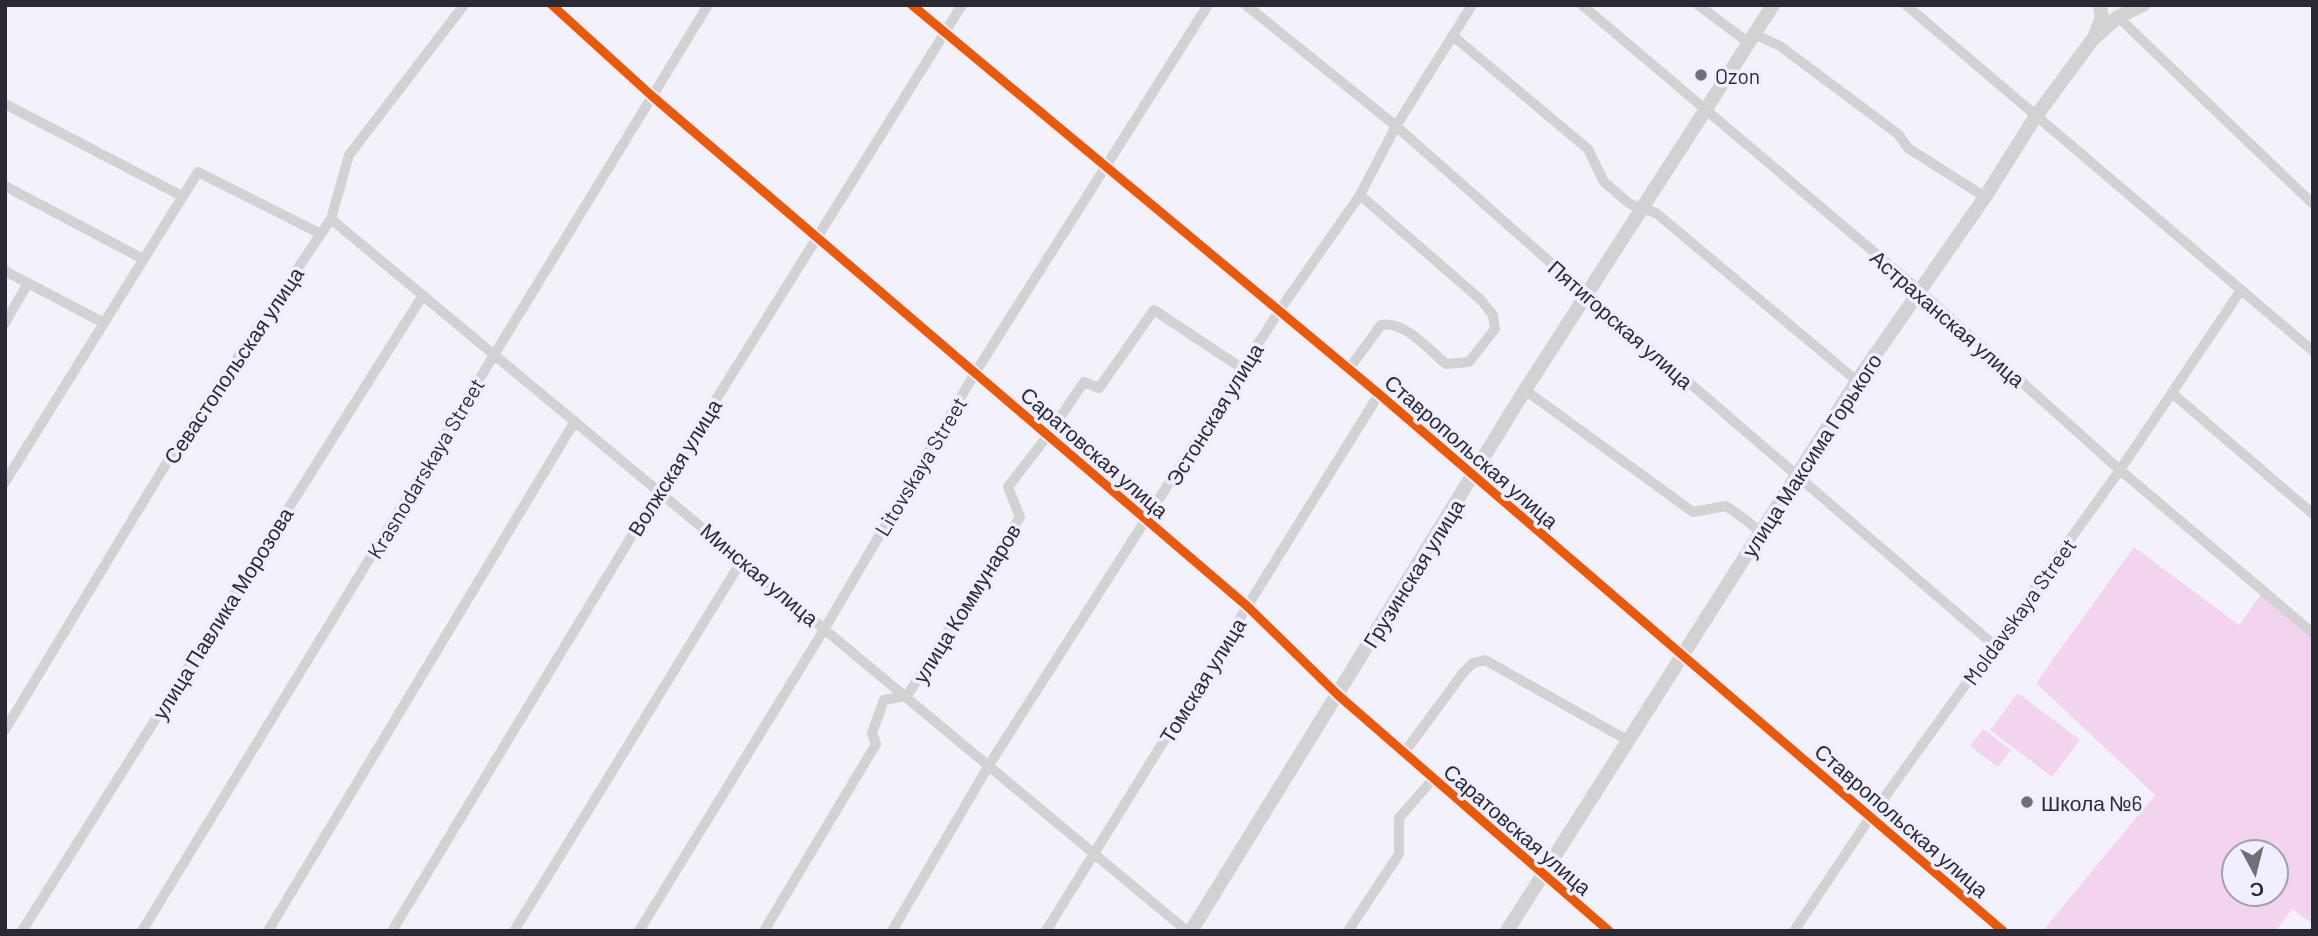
<svg xmlns="http://www.w3.org/2000/svg" width="2318" height="936" viewBox="0 0 2318 936" font-family="Barlow,sans-serif">
  <rect width="100%" height="100%" fill="#f3f2fb"/>
  <path fill="#f2d4ee" fill-rule="evenodd" d="M 2134,547 L 2239,625 L 2262,593 L 2313,638 L 2313,924 L 2292,909 L 2276,931 L 2048,931 L 2045,928 L 2155,795 L 2036,683 ZM 2234,852 L 2276,852 L 2276,894 L 2234,894 Z
    M 2018,693 L 2080,740 L 2052,777 L 1990,730 Z
    M 1983,729 L 2011,750 L 1998,767 L 1970,746 Z"/>
  <g fill="none" stroke-linecap="round" stroke-linejoin="round">
    <path stroke="#d2d1d4" stroke-width="10" d="M 552,5 L 652,96 L 1247,606 L 1338,695 L 1609,931
      M 912,5 L 1379,394 L 2003,931
      M 1246,5 L 1396,126 L 1586,294 L 1994,645
      M 1582,5 L 1920,291 L 2120,470 L 2313,633
      M 1698,5 L 1749,43
      M 1906,5 L 2313,351
      M 2118,17 L 2313,204
      M 1754,34 L 1780,46 L 1898,134 L 1908,148 L 1985,197
      M 1453,36 L 1588,149 L 1604,182 L 1630,204 L 1656,213 L 1857,381
      M 5,104 L 182,196
      M 5,186 L 143,259
      M 331,219 L 1187,931
      M 5,271 L 104,323
      M 5,323 L 28,283
      M 1349,369 L 1381,325 C 1404,320 1429,350 1446,364 L 1469,362 L 1495,329 L 1493,315 L 1481,300 L 1360,195
      M 1525,390 L 1693,512 L 1726,506 L 1746,520 L 1760,532
      M 2172,393 L 2313,514
      M 5,482 L 198,172 L 321,234
      M 5,730 L 169,459 L 331,219 L 349,155 L 464,5
      M 1404,753 L 1463,673 L 1473,663 L 1485,660 L 1627,740
      M 22,931 L 423,295
      M 142,931 L 708,5
      M 268,931 L 575,421
      M 392,931 L 659,491 L 962,5
      M 514,931 L 742,560
      M 639,931 L 825,628 L 975,373 L 1208,5
      M 764,931 L 876,744 L 872,733 L 884,700 L 907,696 L 1020,517 L 1008,487 L 1048,435 L 1084,382 L 1099,388 L 1154,310 L 1243,369
      M 892,931 L 989,765 L 1279,311 L 1360,195 L 1396,126 L 1472,5
      M 1046,931 L 1379,394
      M 1348,931 L 1399,854 L 1399,818 L 1433,779
      M 1794,931 L 1871,816 L 2120,470 L 2241,290"/>
    <path stroke="#d2d1d4" stroke-width="14" d="M 2095,35 L 2102,18 L 2100,5
      M 1191,931 L 1525,390 L 1773,5
      M 1507,931 L 1857,381 L 1985,197 L 2036,116 L 2093,39 L 2118,17 L 2143,5"/>
    <defs>
      <path id="cycleway" d="M 552,5 L 652,96 L 1247,606 L 1338,695 L 1609,931
        M 912,5 L 1379,394 L 2003,931"/>
    </defs>
    <use href="#cycleway" stroke="#f0eeff" stroke-width="13"/>
    <use href="#cycleway" stroke="#e8590c" stroke-width="9"/>
  </g>
  <g fill="#71707a" stroke="#f0eeff" stroke-width="2.5">
    <circle cx="1701" cy="75" r="7"/>
    <circle cx="2027" cy="802" r="7"/>
  </g>
  <g text-anchor="middle" dominant-baseline="central" stroke-width="7" stroke-linejoin="round" paint-order="stroke">
    <g font-size="21" fill="#2b2a34" stroke="#f0eeff" text-anchor="start">
      <text x="1715" y="75">Ozon</text>
      <text x="2041" y="802">Школа №6</text>
    </g>
    <g font-size="21" fill="#2b2a34" stroke="#f0eeff">
      <text transform="translate(1948 318) rotate(41)">Астраханская улица</text>
      <text transform="translate(1621 324) rotate(41)">Пятигорская улица</text>
      <text transform="translate(233 365) rotate(-56)">Севастопольская улица</text>
      <text transform="translate(1214 414) rotate(-58)">Эстонская улица</text>
      <text transform="translate(1472 451) rotate(41)">Ставропольская улица</text>
      <text transform="translate(1095 452) rotate(41)">Саратовская улица</text>
      <text transform="translate(1811 455) rotate(-57)">улица Максима Горького</text>
      <text transform="translate(920 466) rotate(-59)">Litovskaya Street</text>
      <text transform="translate(674 467) rotate(-58)">Волжская улица</text>
      <text transform="translate(425 468) rotate(-59)">Krasnodarskaya Street</text>
      <text transform="translate(1413 573) rotate(-58)">Грузинская улица</text>
      <text transform="translate(760 574) rotate(40)">Минская улица</text>
      <text transform="translate(966 603) rotate(-58)">улица Коммунаров</text>
      <text transform="translate(2019 611) rotate(-54)">Moldavskaya Street</text>
      <text transform="translate(222 613) rotate(-58)">улица Павлика Морозова</text>
      <text transform="translate(1202 680) rotate(-58)">Томская улица</text>
      <text transform="translate(1902 820) rotate(41)">Ставропольская улица</text>
      <text transform="translate(1518 829) rotate(41)">Саратовская улица</text>
    </g>
  </g>
  <rect width="2318" height="936" fill="none" stroke="#2b2a34" stroke-width="14"/>
  <g transform="translate(2255 873) rotate(173)"><circle r="33" fill="#f0eeff" stroke="#a1a0ae" stroke-width="2"/>
  <path d="M0-5L12 26L0 18L-12 26Z" fill="#71707a"/>
  <text y="-10" font-size="19" font-weight="bold" text-anchor="middle" fill="#2b2a34">С</text>
  </g>
</svg>
